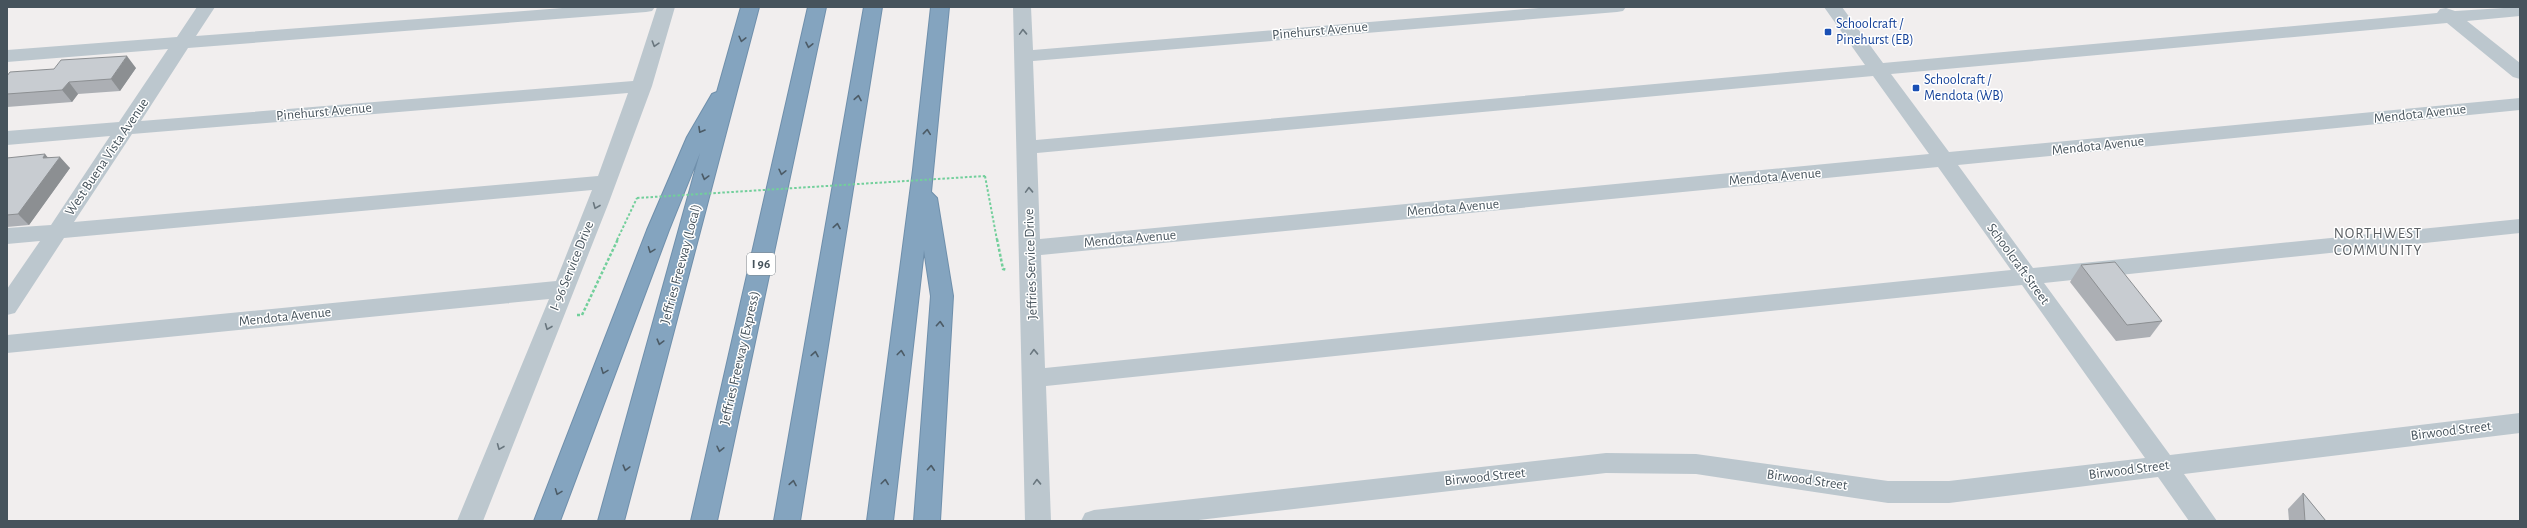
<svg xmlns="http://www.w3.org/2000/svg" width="2527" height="528" viewBox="0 0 2527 528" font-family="'Alegreya Sans',sans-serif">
  <rect width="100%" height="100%" fill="#f1eeee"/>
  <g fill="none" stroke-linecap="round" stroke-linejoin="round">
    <defs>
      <path id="highway" d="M 741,7 L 759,7 L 624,521 L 598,521 L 700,153 L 669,230 L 560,521 L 534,521 L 647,230 L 687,137 L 712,94 L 717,92 Z
        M 808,7 L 826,7 L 717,521 L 691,521 Z
        M 864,7 L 882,7 L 800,521 L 774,521 Z
        M 931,7 L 949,7 L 931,192 L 937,198 L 953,296 L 940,521 L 914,521 L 931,296 L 924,250 L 893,521 L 867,521 L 913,170 Z"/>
    </defs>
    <use href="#highway" stroke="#6f8fab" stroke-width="2"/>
    <path stroke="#72cf9b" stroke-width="2" stroke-dasharray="2.5 2" stroke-linecap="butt" d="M 985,176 L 997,240
      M 617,240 L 637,198"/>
    <path stroke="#72cf9b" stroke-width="2.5" stroke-dasharray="3 2" stroke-linecap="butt" d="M 997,239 L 1003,269 L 1007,270
      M 577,315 L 582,315 L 618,239"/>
    <path fill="#bcc7ce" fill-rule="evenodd" d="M 197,7 L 215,7 L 196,36 L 575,7 L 655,7 L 652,11 L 646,12 L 188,48 L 141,121 L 633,81 L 657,7 L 675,7 L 652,86 L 609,202 L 483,521 L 457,521 L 549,299 L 7,353 L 7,335 L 556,281 L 592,190 L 64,238 L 15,313 L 7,315 L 7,289 L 40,241 L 7,244 L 7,228 L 51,225 L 110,136 L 7,145 L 7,131 L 119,122 L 168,49 L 7,62 L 7,50 L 177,37 ZM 628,93 L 598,176 L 74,222 L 132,134 Z
      M 1013,7 L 1031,7 L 1033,50 L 1551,7 L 1626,7 L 1623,11 L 1617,12 L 1033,61 L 1036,140 L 1865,65 L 1824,7 L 1842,7 L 1883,63 L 2437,13 L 2440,9 L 2446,8 L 2455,11 L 2520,7 L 2520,16 L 2467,21 L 2520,63 L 2520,79 L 2513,77 L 2447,23 L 1891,74 L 1949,152 L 2520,98 L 2520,110 L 1958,165 L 2033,268 L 2520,219 L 2520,233 L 2044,283 L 2170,455 L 2520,413 L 2520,433 L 2184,474 L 2217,521 L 2189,521 L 2158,477 L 1949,503 L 1888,503 L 1696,474 L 1606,473 L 1190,521 L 1081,521 L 1085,513 L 1094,510 L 1606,453 L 1696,454 L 1888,481 L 1949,481 L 2145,458 L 2022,285 L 1046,386 L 1051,521 L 1025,521 ZM 1873,76 L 1929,154 L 1040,239 L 1037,153 ZM 1938,167 L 2011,270 L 1045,368 L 1041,255 Z"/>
    <use href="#highway" fill="#84a4bf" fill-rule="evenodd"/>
    <path stroke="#72cf9b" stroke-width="2" stroke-dasharray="2.5 2" stroke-linecap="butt" d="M 637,198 L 985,176"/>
  </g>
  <path fill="#acafb4" d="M 136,68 L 120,91 L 78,94 L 72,102 L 7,107 L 7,76 Z
    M 48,157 L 70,168 L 29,225 L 7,227 L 7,158 Z
    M 2081,265 L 2162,321 L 2150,337 L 2116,341 L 2070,282 Z
    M 2303,493 L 2326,521 L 2289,521 L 2288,509 Z"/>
  <path fill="#8c8f92" d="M 127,56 L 136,68 L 120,91 L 111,79 Z
    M 69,82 L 78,94 L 72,102 L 62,90 Z
    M 45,154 L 54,165 L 60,157 L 70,168 L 29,225 L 18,214 L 43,158 Z"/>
  <path fill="#c8ccd1" stroke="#8c8f92" d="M 127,56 L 111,79 L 69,82 L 62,90 L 7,94 L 7,76 L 10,72 L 54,69 L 61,60 Z
    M 45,154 L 43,158 L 60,157 L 18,214 L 7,215 L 7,158 Z
    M 2115,262 L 2162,321 L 2127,325 L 2081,265 Z
    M 2303,493 L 2326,521 L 2305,521 Z"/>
  <defs><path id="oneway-chevron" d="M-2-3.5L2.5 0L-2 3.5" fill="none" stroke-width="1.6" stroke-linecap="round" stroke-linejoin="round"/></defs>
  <g stroke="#69767e">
    <use href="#oneway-chevron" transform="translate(1023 32) rotate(-92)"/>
    <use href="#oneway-chevron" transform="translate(655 44) rotate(107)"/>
    <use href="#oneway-chevron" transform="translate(1029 190) rotate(-92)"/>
    <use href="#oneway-chevron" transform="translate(596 206) rotate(112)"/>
    <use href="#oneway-chevron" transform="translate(548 327) rotate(112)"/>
    <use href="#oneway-chevron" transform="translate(1034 352) rotate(-92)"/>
    <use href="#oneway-chevron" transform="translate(500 447) rotate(112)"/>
    <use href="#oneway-chevron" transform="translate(1037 482) rotate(-92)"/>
  </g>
  <g stroke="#4c5b66">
    <use href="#oneway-chevron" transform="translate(742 39) rotate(104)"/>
    <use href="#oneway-chevron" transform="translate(809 45) rotate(102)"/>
    <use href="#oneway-chevron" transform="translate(858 98) rotate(-80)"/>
    <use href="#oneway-chevron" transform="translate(701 130) rotate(120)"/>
    <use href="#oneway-chevron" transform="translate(927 132) rotate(-84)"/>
    <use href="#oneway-chevron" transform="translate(782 172) rotate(103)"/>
    <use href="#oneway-chevron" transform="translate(705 177) rotate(105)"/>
    <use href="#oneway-chevron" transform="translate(837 226) rotate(-80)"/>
    <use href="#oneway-chevron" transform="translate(651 250) rotate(111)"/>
    <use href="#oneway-chevron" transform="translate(940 324) rotate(-86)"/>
    <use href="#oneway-chevron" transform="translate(660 342) rotate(105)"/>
    <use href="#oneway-chevron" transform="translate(901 353) rotate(-83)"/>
    <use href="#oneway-chevron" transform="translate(815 354) rotate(-80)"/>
    <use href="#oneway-chevron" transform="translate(604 371) rotate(111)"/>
    <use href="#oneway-chevron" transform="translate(720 449) rotate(103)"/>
    <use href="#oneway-chevron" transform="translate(626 468) rotate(105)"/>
    <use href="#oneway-chevron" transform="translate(931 468) rotate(-86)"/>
    <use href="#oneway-chevron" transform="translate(885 482) rotate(-83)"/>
    <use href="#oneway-chevron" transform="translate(793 483) rotate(-80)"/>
    <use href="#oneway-chevron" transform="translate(558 492) rotate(111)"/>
  </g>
  <g fill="#1a4fb4" stroke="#fff" stroke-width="1.5">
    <rect x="1824" y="28" width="8" height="8" rx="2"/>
    <rect x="1912" y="84" width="8" height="8" rx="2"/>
  </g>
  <g text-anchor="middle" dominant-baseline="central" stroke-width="3" stroke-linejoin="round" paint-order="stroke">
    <rect fill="#fff" stroke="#7e878d" stroke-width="1" x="747" y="253" width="28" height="22" rx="3"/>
    <g font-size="13" font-weight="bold" fill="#46535c">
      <text x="761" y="264">I 96</text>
    </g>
    <g font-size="14" fill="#164399" stroke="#fff" text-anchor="start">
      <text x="1836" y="24">Schoolcraft /<tspan x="1836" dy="16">Pinehurst (EB)</tspan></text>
      <text x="1924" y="80">Schoolcraft /<tspan x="1924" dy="16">Mendota (WB)</tspan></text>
    </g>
    <g font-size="14" fill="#46535c" stroke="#fff">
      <text transform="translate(1320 31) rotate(-5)">Pinehurst Avenue</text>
      <text transform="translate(324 112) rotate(-5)">Pinehurst Avenue</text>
      <text transform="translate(2420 114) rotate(-6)">Mendota Avenue</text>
      <text transform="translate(2098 146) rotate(-6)">Mendota Avenue</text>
      <text transform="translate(107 157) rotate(-56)">West Buena Vista Avenue</text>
      <text transform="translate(1775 177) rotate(-5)">Mendota Avenue</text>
      <text transform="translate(1453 208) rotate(-5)">Mendota Avenue</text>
      <text transform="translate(1130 239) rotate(-5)">Mendota Avenue</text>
      <text transform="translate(681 264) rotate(-75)">Jeffries Freeway (Local)</text>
      <text transform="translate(1031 264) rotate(-92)">Jeffries Service Drive</text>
      <text transform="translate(2018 264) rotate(54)">Schoolcraft Street</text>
      <text transform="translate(572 266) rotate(-68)">I- 96 Service Drive</text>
      <text transform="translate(285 317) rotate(-6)">Mendota Avenue</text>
      <text transform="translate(740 358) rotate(-77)">Jeffries Freeway (Express)</text>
      <text transform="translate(2451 431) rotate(-7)">Birwood Street</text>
      <text transform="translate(2129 470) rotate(-7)">Birwood Street</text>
      <text transform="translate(1485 477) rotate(-6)">Birwood Street</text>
      <text transform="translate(1807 480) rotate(8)">Birwood Street</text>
    </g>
    <g font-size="15" letter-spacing="1" fill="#5b5f63" stroke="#fff">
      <text x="2378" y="233">NORTHWEST<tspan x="2378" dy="17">COMMUNITY</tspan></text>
    </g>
  </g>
  <rect width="2527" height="528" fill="none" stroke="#46535c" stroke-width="16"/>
</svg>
